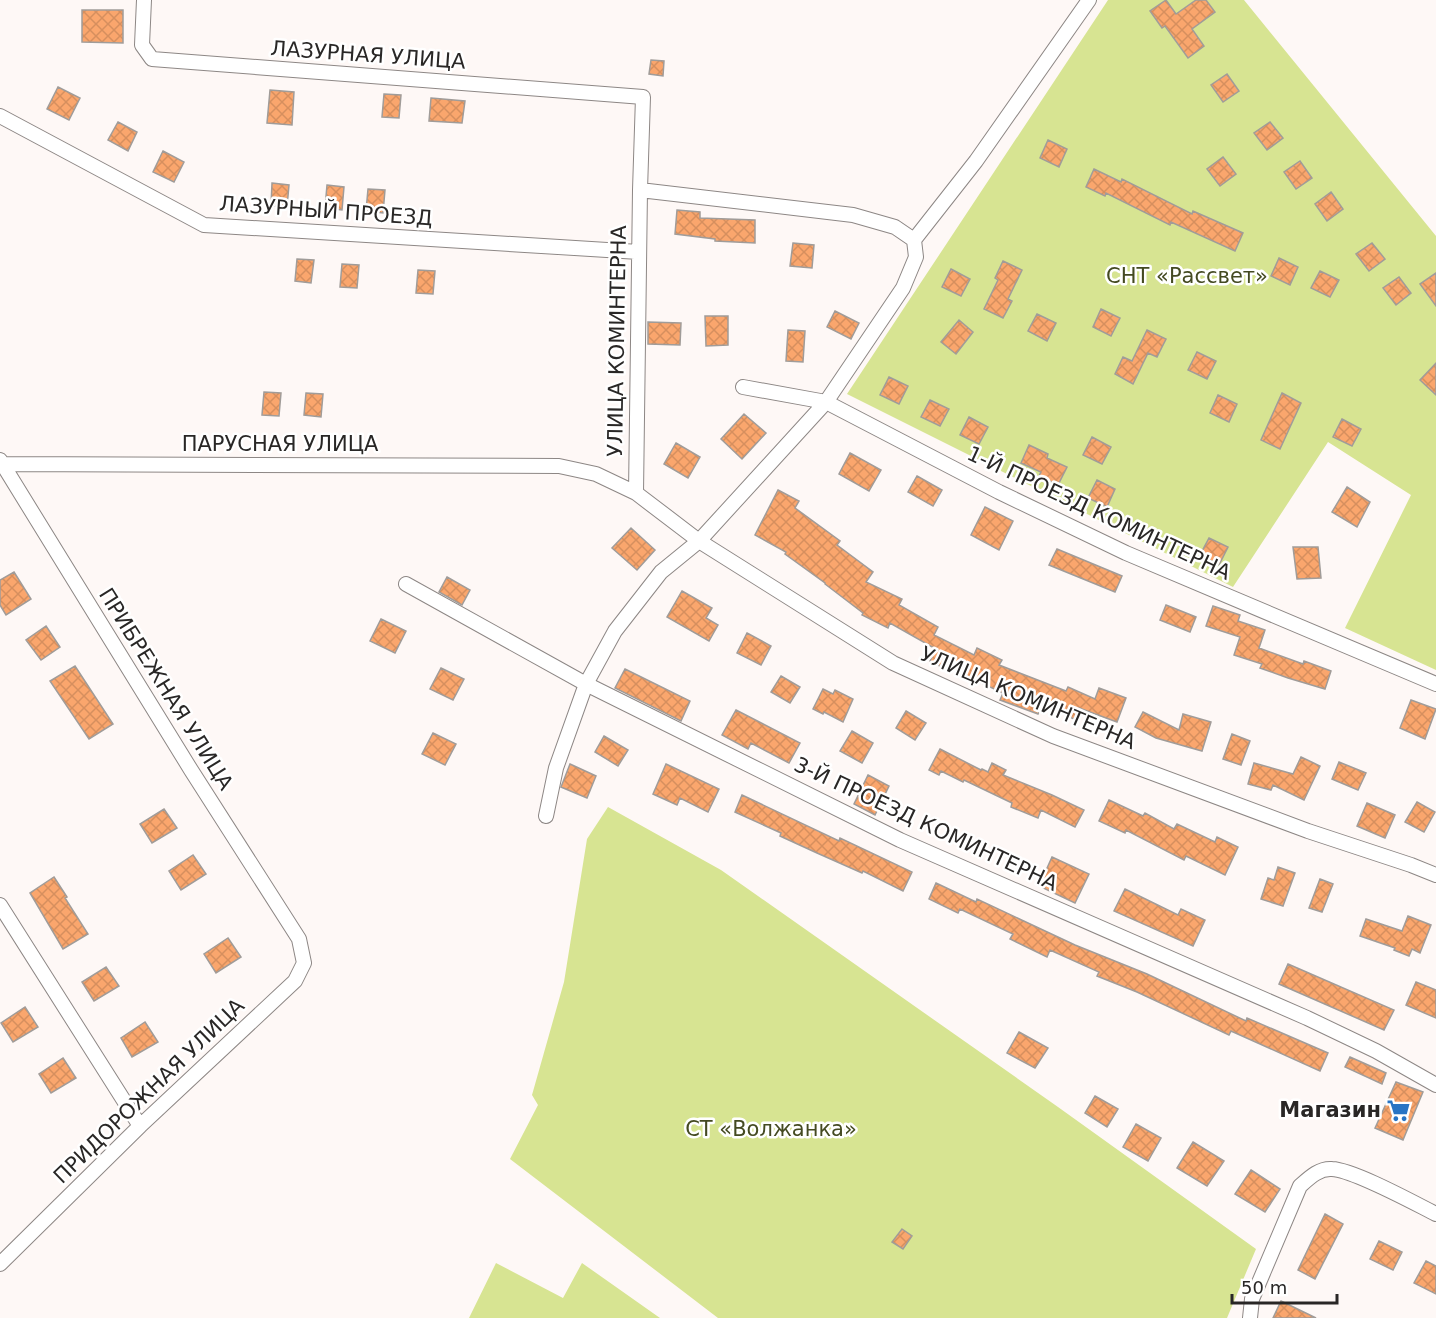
<svg xmlns="http://www.w3.org/2000/svg" width="1436" height="1318" viewBox="0 0 1436 1318" font-family="'DejaVu Sans',sans-serif">
  <defs>
    <pattern id="building-cross-hatch" width="8" height="8" patternUnits="userSpaceOnUse" patternTransform="scale(1.5)"><rect width="8" height="8" fill="#faa66d"/><path d="M0 0l8 8M0 8l8-8" fill="none" stroke="#d68f5e"/></pattern>
  </defs>
  <rect width="100%" height="100%" fill="#fef8f6"/>
  <path fill="#d7e492" d="M 1108,0 L 1244,0 L 1436,236 L 1436,670 L 1345,628 L 1411,495 L 1328,442 L 1233,587 L 847,394 Z
    M 608,807 L 721,870 L 1058,1107 L 1256,1249 L 1227,1318 L 718,1318 L 510,1159 L 538,1105 L 532,1095 L 564,982 L 587,839 Z
    M 496,1263 L 563,1298 L 582,1263 L 660,1318 L 469,1318 Z"/>
  <path fill="url(#building-cross-hatch)" stroke="#a09c99" stroke-width="1.5" d="M 1166,0 L 1176,14 L 1196,0 L 1206,0 L 1215,12 L 1192,29 L 1204,46 L 1188,58 L 1165,26 L 1162,28 L 1150,11 Z
    M 82,10 L 123,10 L 123,43 L 82,42 Z
    M 651,60 L 664,61 L 663,76 L 649,74 Z
    M 1227,74 L 1239,91 L 1223,102 L 1211,85 Z
    M 58,87 L 80,98 L 69,120 L 47,109 Z
    M 270,90 L 294,92 L 292,125 L 267,123 Z
    M 384,94 L 401,95 L 399,118 L 382,117 Z
    M 431,98 L 465,101 L 462,123 L 429,121 Z
    M 118,122 L 137,132 L 128,151 L 108,140 Z
    M 1270,122 L 1283,138 L 1267,150 L 1254,133 Z
    M 1048,140 L 1067,149 L 1059,167 L 1040,158 Z
    M 163,151 L 184,162 L 174,182 L 153,172 Z
    M 1223,157 L 1236,174 L 1220,186 L 1207,169 Z
    M 1300,161 L 1312,178 L 1296,189 L 1284,172 Z
    M 1094,169 L 1121,182 L 1122,179 L 1192,214 L 1193,211 L 1243,233 L 1235,251 L 1171,222 L 1170,225 L 1106,193 L 1105,196 L 1086,187 Z
    M 272,183 L 289,185 L 287,207 L 271,206 Z
    M 327,185 L 344,187 L 342,210 L 325,208 Z
    M 368,189 L 385,190 L 383,213 L 366,211 Z
    M 1331,192 L 1343,209 L 1327,221 L 1315,204 Z
    M 677,210 L 700,212 L 700,218 L 755,220 L 755,243 L 715,241 L 715,239 L 675,234 Z
    M 793,243 L 814,245 L 812,268 L 790,266 Z
    M 1372,243 L 1385,259 L 1369,271 L 1356,254 Z
    M 1279,258 L 1298,267 L 1290,285 L 1271,276 Z
    M 297,259 L 314,260 L 311,283 L 295,281 Z
    M 1003,261 L 1022,270 L 1008,299 L 1012,301 L 1003,318 L 984,309 L 998,280 L 995,278 Z
    M 342,264 L 359,265 L 357,288 L 340,287 Z
    M 951,269 L 970,279 L 961,296 L 942,287 Z
    M 418,270 L 435,271 L 433,294 L 416,293 Z
    M 1320,271 L 1339,280 L 1330,297 L 1311,288 Z
    M 1436,273 L 1436,306 L 1420,284 Z
    M 1399,277 L 1411,293 L 1396,305 L 1383,288 Z
    M 1101,309 L 1120,318 L 1111,336 L 1093,327 Z
    M 835,311 L 859,323 L 851,339 L 827,327 Z
    M 1037,314 L 1056,323 L 1047,341 L 1028,331 Z
    M 705,316 L 728,316 L 728,345 L 706,346 Z
    M 959,320 L 973,332 L 956,354 L 941,342 Z
    M 648,322 L 681,323 L 680,345 L 648,344 Z
    M 788,330 L 805,331 L 803,362 L 786,361 Z
    M 1147,330 L 1166,339 L 1157,357 L 1148,353 L 1133,384 L 1115,374 L 1123,357 L 1132,361 Z
    M 1197,352 L 1216,361 L 1207,379 L 1188,370 Z
    M 1436,363 L 1436,395 L 1420,380 Z
    M 889,377 L 908,386 L 899,404 L 880,395 Z
    M 264,392 L 281,393 L 279,416 L 262,415 Z
    M 306,393 L 323,394 L 321,417 L 304,415 Z
    M 1282,393 L 1301,403 L 1280,449 L 1261,440 Z
    M 1218,395 L 1237,404 L 1229,422 L 1210,413 Z
    M 930,400 L 949,409 L 940,426 L 921,417 Z
    M 744,414 L 766,433 L 742,459 L 721,439 Z
    M 969,417 L 988,427 L 979,444 L 960,435 Z
    M 1342,419 L 1361,429 L 1352,446 L 1333,437 Z
    M 1092,437 L 1111,447 L 1102,464 L 1083,455 Z
    M 676,443 L 700,457 L 688,478 L 664,464 Z
    M 1029,445 L 1048,454 L 1047,458 L 1067,467 L 1058,485 L 1039,476 L 1041,472 L 1021,463 Z
    M 850,453 L 881,470 L 869,491 L 839,474 Z
    M 917,476 L 942,490 L 933,506 L 908,492 Z
    M 1097,480 L 1115,489 L 1107,507 L 1088,498 Z
    M 1347,487 L 1370,502 L 1357,527 L 1332,512 Z
    M 778,490 L 799,501 L 795,508 L 840,541 L 837,545 L 873,572 L 866,582 L 902,599 L 899,605 L 938,627 L 934,635 L 974,655 L 977,648 L 1002,660 L 999,665 L 1066,691 L 1068,687 L 1095,699 L 1099,688 L 1126,698 L 1117,722 L 1079,708 L 1074,719 L 1042,704 L 1038,714 L 1000,700 L 1003,693 L 952,669 L 951,672 L 930,661 L 936,649 L 890,623 L 888,628 L 862,615 L 863,613 L 825,584 L 825,583 L 785,554 L 786,552 L 755,535 Z
    M 985,507 L 1013,521 L 999,550 L 971,535 Z
    M 631,528 L 655,550 L 637,570 L 612,548 Z
    M 1209,538 L 1228,547 L 1219,565 L 1200,555 Z
    M 1293,547 L 1318,547 L 1321,578 L 1297,579 Z
    M 1057,549 L 1122,576 L 1115,592 L 1049,565 Z
    M 14,572 L 31,599 L 6,615 L 0,605 L 0,580 Z
    M 447,577 L 470,590 L 462,605 L 439,592 Z
    M 682,591 L 712,608 L 706,618 L 718,625 L 709,641 L 667,617 Z
    M 1166,605 L 1196,617 L 1190,632 L 1160,620 Z
    M 1213,606 L 1240,615 L 1238,621 L 1265,630 L 1259,648 L 1303,664 L 1304,661 L 1331,671 L 1325,689 L 1288,678 L 1260,668 L 1262,664 L 1234,655 L 1240,637 L 1206,626 Z
    M 381,619 L 406,631 L 395,653 L 370,641 Z
    M 46,626 L 60,647 L 41,660 L 26,640 Z
    M 747,633 L 771,646 L 761,665 L 737,653 Z
    M 75,666 L 113,724 L 89,739 L 50,681 Z
    M 441,668 L 464,679 L 453,700 L 430,689 Z
    M 625,669 L 690,701 L 681,721 L 615,688 Z
    M 781,676 L 800,687 L 790,703 L 771,692 Z
    M 823,689 L 833,694 L 835,690 L 853,699 L 843,722 L 824,712 L 823,714 L 813,709 Z
    M 1411,700 L 1436,709 L 1425,739 L 1400,728 Z
    M 736,710 L 800,743 L 789,763 L 751,743 L 748,749 L 722,735 Z
    M 906,711 L 926,723 L 915,740 L 896,728 Z
    M 1143,712 L 1179,730 L 1183,714 L 1211,722 L 1202,751 L 1156,738 L 1135,727 Z
    M 852,731 L 873,743 L 862,763 L 840,751 Z
    M 433,733 L 456,744 L 445,765 L 422,754 Z
    M 1232,734 L 1250,741 L 1241,765 L 1223,759 Z
    M 604,736 L 628,750 L 618,766 L 595,752 Z
    M 940,749 L 981,770 L 982,769 L 988,772 L 992,763 L 1006,770 L 1003,775 L 1052,795 L 1084,810 L 1075,827 L 1041,810 L 1038,818 L 1011,807 L 1012,803 L 964,780 L 963,782 L 941,771 L 939,775 L 929,770 Z
    M 1301,757 L 1320,766 L 1304,800 L 1273,785 L 1271,790 L 1248,784 L 1254,763 L 1293,774 Z
    M 1339,762 L 1366,773 L 1358,790 L 1332,779 Z
    M 570,764 L 596,776 L 587,798 L 561,787 Z
    M 666,764 L 719,789 L 708,812 L 680,798 L 677,805 L 653,794 Z
    M 868,775 L 889,786 L 875,815 L 854,804 Z
    M 742,795 L 839,841 L 840,838 L 912,872 L 903,891 L 863,871 L 862,873 L 817,853 L 780,836 L 781,833 L 735,812 Z
    M 1109,800 L 1143,816 L 1145,813 L 1174,829 L 1177,824 L 1215,842 L 1217,837 L 1238,847 L 1225,875 L 1186,856 L 1184,860 L 1126,830 L 1125,833 L 1099,821 Z
    M 1417,802 L 1435,812 L 1424,832 L 1405,822 Z
    M 1367,803 L 1395,815 L 1385,838 L 1357,826 Z
    M 164,809 L 177,828 L 152,843 L 140,824 Z
    M 193,855 L 206,874 L 181,890 L 169,871 Z
    M 1052,857 L 1089,874 L 1075,903 L 1039,886 Z
    M 1278,867 L 1295,873 L 1283,906 L 1261,899 L 1268,878 L 1274,880 Z
    M 54,877 L 67,897 L 65,898 L 88,934 L 63,949 L 30,893 Z
    M 1320,879 L 1333,884 L 1322,912 L 1309,908 Z
    M 936,883 L 976,902 L 977,899 L 1075,945 L 1147,974 L 1246,1021 L 1247,1018 L 1328,1053 L 1320,1071 L 1231,1031 L 1229,1035 L 1137,992 L 1097,976 L 1099,972 L 1050,950 L 1047,957 L 1010,939 L 1013,934 L 960,909 L 958,913 L 929,899 Z
    M 1125,889 L 1178,915 L 1181,909 L 1205,920 L 1193,946 L 1114,911 Z
    M 1408,916 L 1431,925 L 1420,953 L 1412,949 L 1409,956 L 1394,950 L 1395,948 L 1360,936 L 1366,919 L 1402,931 Z
    M 228,938 L 241,957 L 216,973 L 204,954 Z
    M 1288,964 L 1394,1010 L 1384,1030 L 1279,984 Z
    M 106,967 L 119,986 L 94,1001 L 82,982 Z
    M 1416,982 L 1436,990 L 1436,1018 L 1406,1005 Z
    M 25,1007 L 38,1027 L 13,1042 L 1,1023 Z
    M 145,1022 L 158,1042 L 132,1057 L 121,1038 Z
    M 1019,1032 L 1048,1048 L 1035,1068 L 1007,1053 Z
    M 1350,1057 L 1386,1073 L 1382,1084 L 1345,1067 Z
    M 63,1058 L 76,1078 L 51,1093 L 39,1074 Z
    M 1396,1082 L 1423,1092 L 1403,1140 L 1375,1128 Z
    M 1095,1096 L 1118,1109 L 1107,1127 L 1085,1113 Z
    M 1136,1124 L 1161,1138 L 1148,1161 L 1123,1147 Z
    M 1193,1142 L 1224,1161 L 1207,1186 L 1177,1168 Z
    M 1251,1170 L 1280,1189 L 1265,1212 L 1235,1194 Z
    M 1325,1214 L 1343,1224 L 1315,1279 L 1298,1270 Z
    M 902,1229 L 912,1236 L 903,1249 L 892,1242 Z
    M 1379,1241 L 1402,1252 L 1393,1270 L 1370,1259 Z
    M 1426,1261 L 1436,1266 L 1436,1294 L 1414,1283 Z
    M 1281,1301 L 1316,1318 L 1273,1318 Z"/>
  <g fill="none" stroke-linecap="round" stroke-linejoin="round">
    <defs>
      <path id="minor" d="M 144,0 L 142,45 L 152,59 L 643,97 L 640,190 L 636,493
        M 0,116 L 204,225 L 639,252
        M 640,190 L 853,215 L 895,227 L 914,240
        M 743,387 L 826,402 L 999,492 L 1126,553 L 1436,684
        M 0,460 L 191,770 L 299,939 L 304,963 L 295,981 L 140,1126 L 0,1264
        M 0,464 L 559,466 L 596,474 L 636,493 L 699,541 L 893,663 L 1053,736 L 1308,831 L 1411,865 L 1436,875
        M 406,584 L 586,684 L 900,840 L 1307,1018 L 1376,1051 L 1436,1085
        M 546,816 L 556,768 L 586,684 L 615,631 L 661,572 L 699,541 L 826,402 L 903,288 L 916,257 L 914,240 L 976,161 L 1089,0
        M 0,905 L 140,1126
        M 1250,1318 L 1252,1299 L 1300,1186 C 1309,1178 1319,1168 1332,1169 C 1354,1170 1414,1203 1436,1214"/>
    </defs>
    <use href="#minor" stroke="#8d8785" stroke-width="16"/>
    <use href="#minor" stroke="#fff" stroke-width="14"/>
  </g>
  <defs>
    <symbol id="supermarket-bare" viewBox="-9 -9 18 18"><path d="M-6-5.5h2.5l.6 2H6L4.5 2H-2.5L-4.4-4H-6ZM-1.5 3.2a1.3 1.3 0 1 0 .1 0ZM3 3.2a1.3 1.3 0 1 0 .1 0Z" fill="#2974c4" stroke="#fff" stroke-width="2.5" paint-order="stroke"/></symbol>
  </defs>
  <g fill-rule="evenodd">
    <use href="#supermarket-bare" x="1382" y="1094" width="33" height="33"/>
  </g>
  <g text-anchor="middle" dominant-baseline="central" stroke-width="5" stroke-linejoin="round" paint-order="stroke">
    <g font-size="21" fill="#292726" stroke="#fff">
      <text transform="translate(368 55) rotate(4)">ЛАЗУРНАЯ УЛИЦА</text>
      <text transform="translate(326 211) rotate(4)">ЛАЗУРНЫЙ ПРОЕЗД</text>
      <text transform="translate(617 341) rotate(-89)">УЛИЦА КОМИНТЕРНА</text>
      <text x="280" y="444">ПАРУСНАЯ УЛИЦА</text>
      <text transform="translate(1099 513) rotate(25)">1-Й ПРОЕЗД КОМИНТЕРНА</text>
      <text transform="translate(166 689) rotate(58)">ПРИБРЕЖНАЯ УЛИЦА</text>
      <text transform="translate(1028 698) rotate(23)">УЛИЦА КОМИНТЕРНА</text>
      <text transform="translate(926 824) rotate(25)">3-Й ПРОЕЗД КОМИНТЕРНА</text>
      <text transform="translate(149 1091) rotate(-44)">ПРИДОРОЖНАЯ УЛИЦА</text>
    </g>
    <g font-size="21" fill="#444a21" stroke="#fff">
      <text x="1187" y="276">СНТ «Рассвет»</text>
      <text x="771" y="1129">СТ «Волжанка»</text>
    </g>
    <g font-size="21" font-weight="bold" fill="#292726" stroke="#fff" text-anchor="end">
      <text x="1381" y="1110">Магазин</text>
    </g>
  </g>
  <path d="M1232 1294v9h105v-9" fill="none" stroke="#292726" stroke-width="3"/>
  <text x="1241" y="1294" font-size="18" fill="#292726" stroke="#ffffff" stroke-width="4.5" paint-order="stroke">50 m</text>
</svg>
